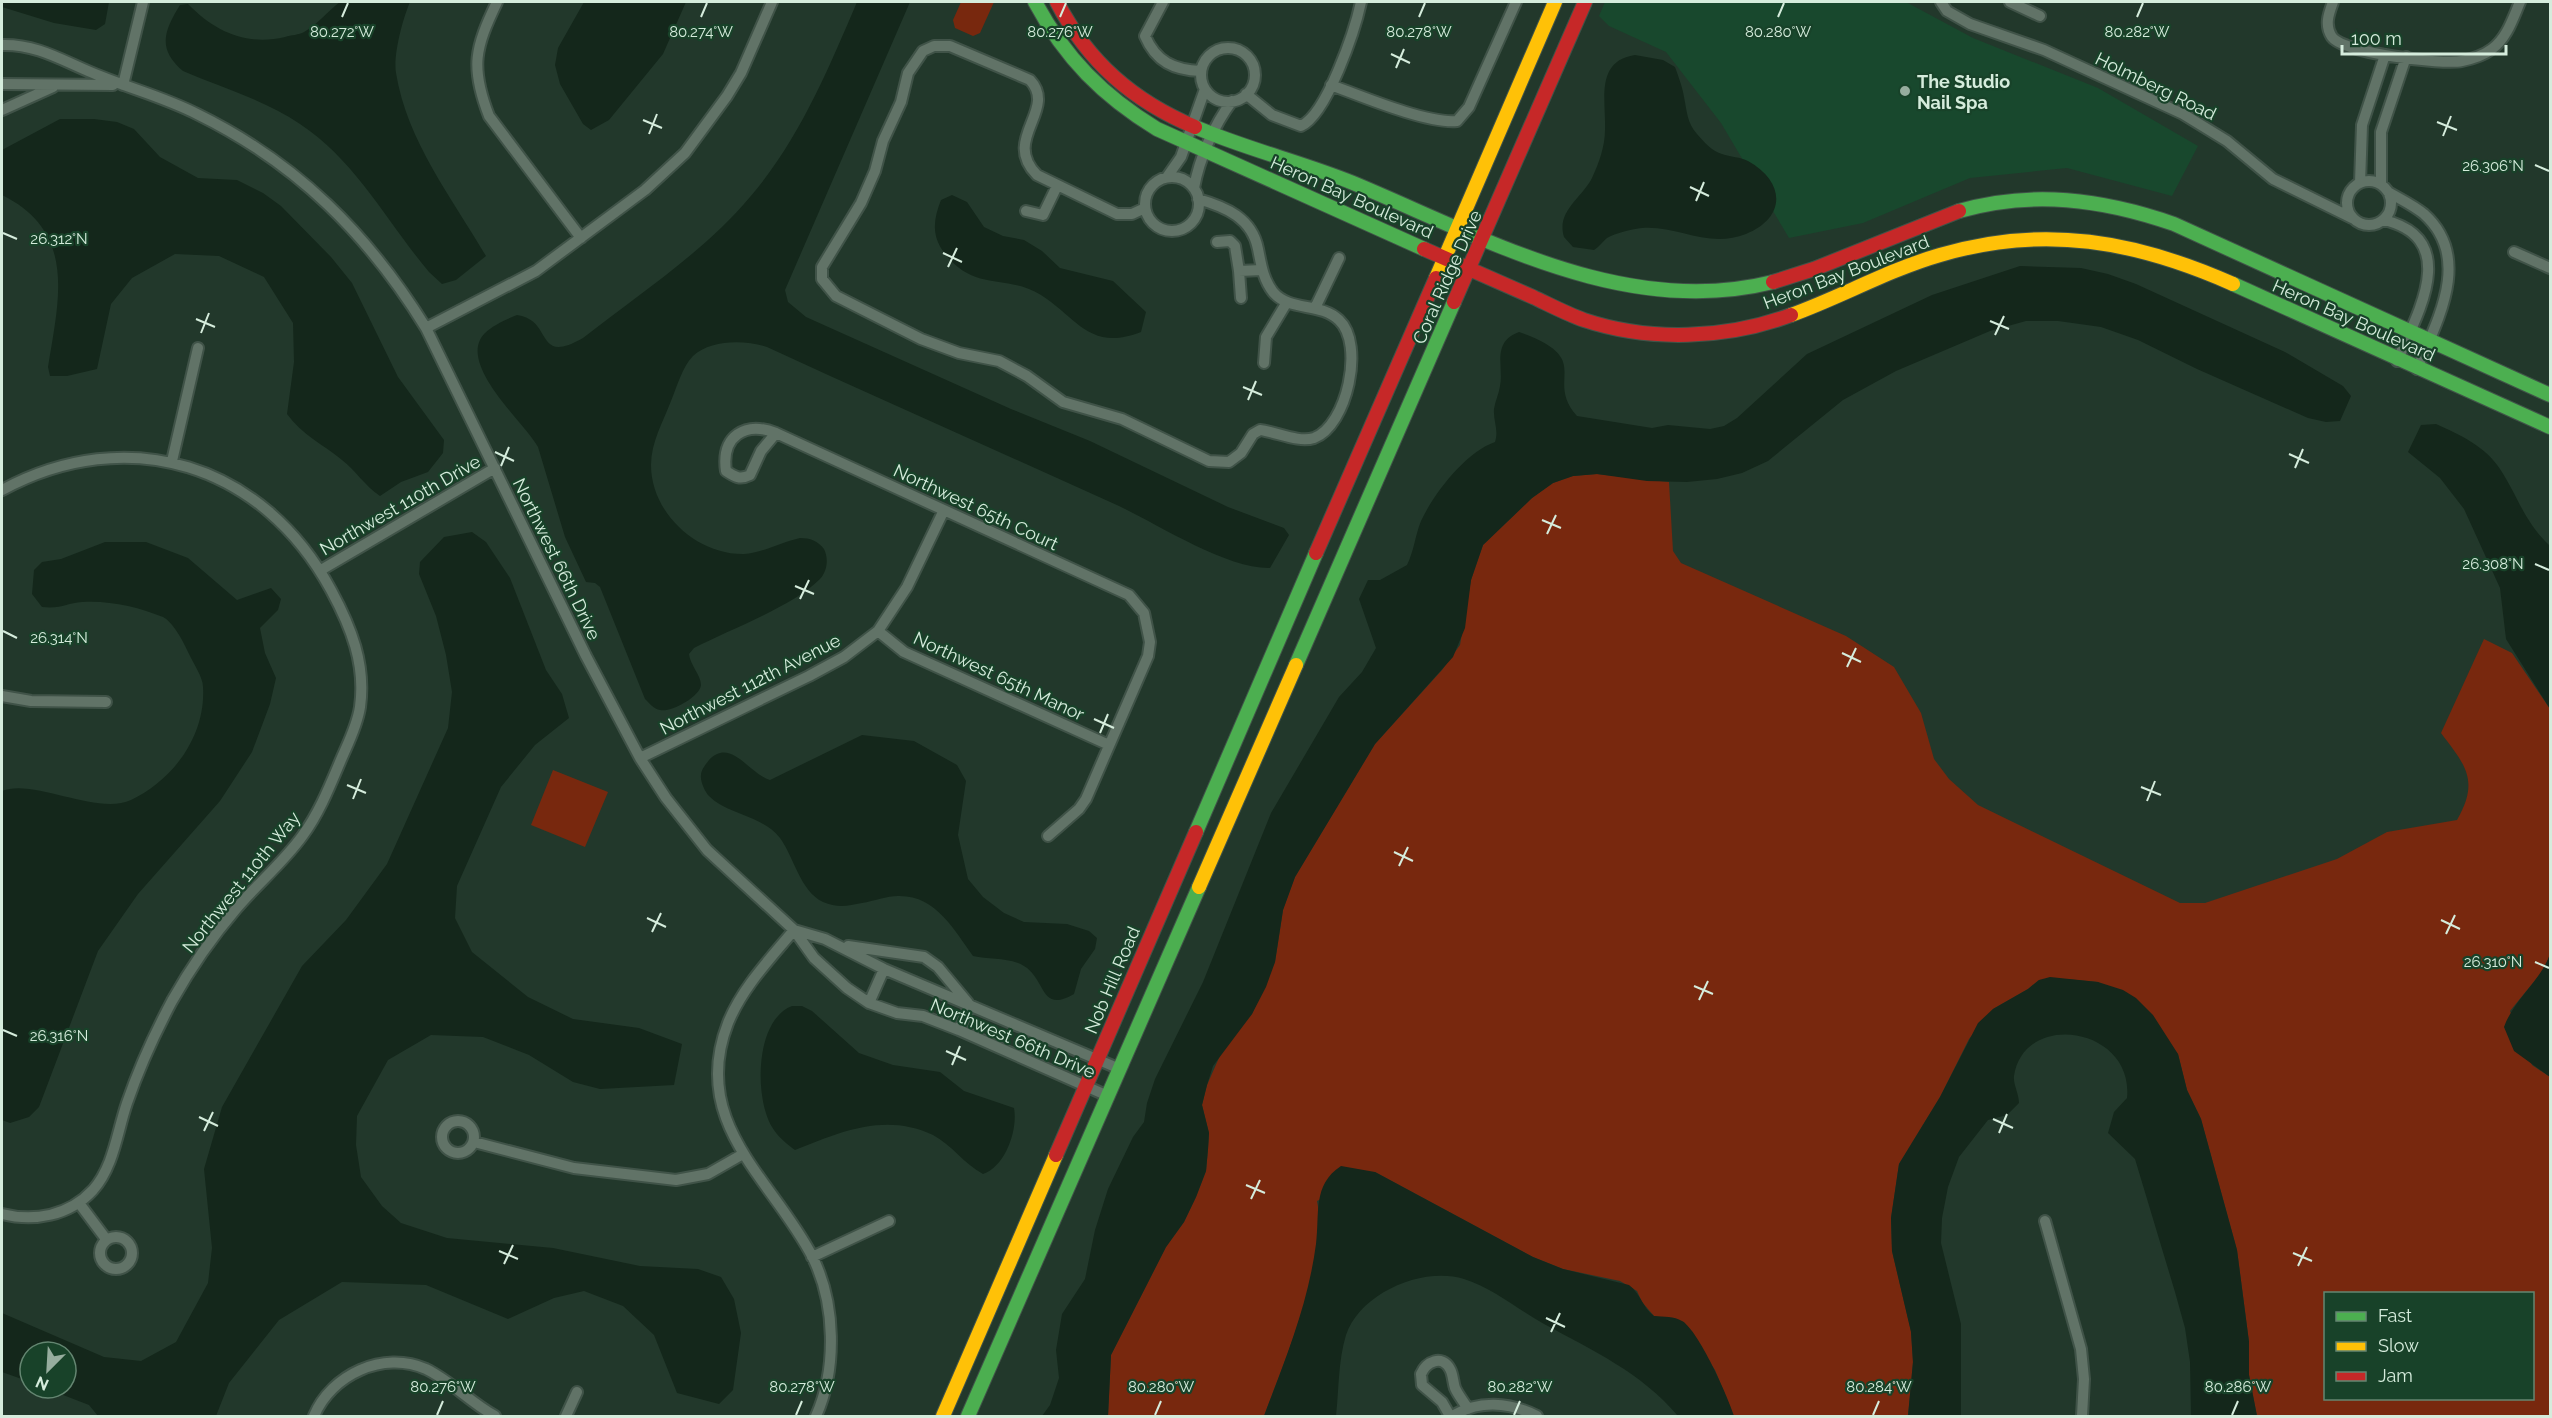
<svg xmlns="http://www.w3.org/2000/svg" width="2552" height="1418" viewBox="0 0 2552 1418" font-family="Raleway,sans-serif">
  <rect width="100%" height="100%" fill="#22382b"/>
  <path fill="#18482d" d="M 1605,2 L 1906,2 L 1973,38 L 2098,88 L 2198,146 L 2172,196 L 2067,168 L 1970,178 L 1863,223 L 1789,238 L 1721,123 L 1666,52 L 1609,26 L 1599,16 Z"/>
  <path fill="#78280e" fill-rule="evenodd" d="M 961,2 L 994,2 L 980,33 L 973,36 L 955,28 L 953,20 Z
    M 1597,474 L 1669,482 L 1673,551 L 1681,563 L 1846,636 L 1894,667 L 1921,713 L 1934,759 L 1949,779 L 1978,805 L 2180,903 L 2205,903 L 2337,859 L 2387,832 L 2457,820 C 2480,780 2465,765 2441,733 L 2484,639 L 2512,653 L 2550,709 L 2550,954 L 2545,968 L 2510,1011 L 2532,1065 L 2550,1077 L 2550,1416 L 2257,1416 L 2249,1375 L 2249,1342 L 2237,1250 L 2201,1119 L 2187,1090 L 2178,1054 L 2098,982 L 2066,979 L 2039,980 L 2028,989 L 1993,1009 L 1969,1039 L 1940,1097 L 1899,1164 L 1891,1218 L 1892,1251 L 1911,1331 L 1913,1362 L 1908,1416 L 1734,1416 L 1715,1370 L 1684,1322 L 1654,1316 L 1642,1302 L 1637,1291 L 1620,1281 L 1563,1269 L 1533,1257 L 1375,1172 L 1317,1201 C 1329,1258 1284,1362 1264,1416 L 1108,1416 L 1111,1355 L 1166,1247 L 1184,1222 L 1196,1197 L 1206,1171 L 1208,1149 L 1209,1133 L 1202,1105 L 1207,1085 L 1222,1051 L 1252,1014 L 1275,962 L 1283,910 L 1295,877 L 1375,744 L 1442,670 L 1460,645 L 1471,580 L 1483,545 L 1532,498 L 1553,483 L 1573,476 ZM 2326,1294 L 2532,1294 L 2532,1398 L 2326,1398 Z
    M 553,770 L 608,792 L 585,847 L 531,825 Z"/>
  <path fill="#14271b" d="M 2,2 L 109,2 L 105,24 L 96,30 L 54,23 L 2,7 Z
    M 340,2 L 410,2 C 403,18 393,55 396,73 C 407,141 452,198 486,256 L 456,280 L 442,284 L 429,272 C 387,222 356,161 300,124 C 265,100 222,88 183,71 C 157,49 164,31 180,5 L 188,4 C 215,32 247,46 285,37 C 291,35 299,35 304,32 C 317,25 328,11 340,2 Z
    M 584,2 L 686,2 L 663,54 L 609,120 L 591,130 L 583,124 L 560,84 L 555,65 L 558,48 Z
    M 857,2 L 910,2 L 785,290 L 788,302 L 806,317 L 1011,409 L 1090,441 L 1228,507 L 1284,528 L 1289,535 L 1270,568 C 1227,569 1159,525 1119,506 C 1002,453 884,401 767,347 C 746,340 711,339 693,356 C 682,367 677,387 671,401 C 663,422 651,442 651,465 C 651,513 697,555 744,554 C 762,553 782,542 800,538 C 810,538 818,541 824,549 C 829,559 827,572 820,579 C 792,607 730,629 694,648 L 689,654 C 690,665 701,675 701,685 C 700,697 670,713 660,710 C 654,709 649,703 645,699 L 600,587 L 595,583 L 586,582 L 565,537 L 538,447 C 525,423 455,363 485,333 C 493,325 507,319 517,315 C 554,320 534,366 583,338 C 638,295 705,251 750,197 C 799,140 828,70 857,2 Z
    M 1635,55 L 1663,60 L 1675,67 C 1678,75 1683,89 1684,97 C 1687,111 1687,123 1697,134 C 1703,141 1713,152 1722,154 C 1730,157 1741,157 1748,161 C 1786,182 1786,218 1746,234 C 1708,249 1677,225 1642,228 C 1633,229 1615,233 1607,238 C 1602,242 1599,247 1594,250 L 1573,247 L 1564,237 C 1556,211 1582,198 1592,178 C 1599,163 1605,146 1605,130 C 1606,100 1595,61 1635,55 Z
    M 60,119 L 94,119 L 117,122 L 134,129 L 160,157 L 198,178 L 237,180 L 263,193 L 281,206 L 331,257 L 352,283 L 398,377 L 444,440 L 443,453 L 428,472 L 401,482 L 380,496 C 365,486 356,471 342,460 C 324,445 301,434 287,414 L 294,362 L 293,323 L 264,277 L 219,256 L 175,254 L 132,278 L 111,304 L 97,369 L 67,376 L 50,376 L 48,367 C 59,299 77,232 2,195 L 2,150 Z
    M 952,195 L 967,202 L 984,227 L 1003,236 L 1024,240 L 1042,251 L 1060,268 L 1113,281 L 1146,312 L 1141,332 C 1090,352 1077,318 1041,295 C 1005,273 973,293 943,251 C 931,234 934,218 941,200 Z
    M 2020,266 L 2081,268 L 2108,274 L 2136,284 L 2285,352 L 2343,386 L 2351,396 L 2340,421 L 2326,422 L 2308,418 L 2197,369 L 2138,340 L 2101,327 L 2058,321 L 2026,321 L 1990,331 L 1896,371 L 1843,400 L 1768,461 L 1742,473 L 1717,479 L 1687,482 L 1647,481 L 1597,474 L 1573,476 L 1553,483 L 1532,498 L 1483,545 L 1471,580 L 1465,628 L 1453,657 L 1375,744 L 1295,877 L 1283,910 L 1275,962 L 1266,987 L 1252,1014 L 1213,1066 L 1207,1085 L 1202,1105 L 1209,1133 L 1208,1149 L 1206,1171 L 1196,1197 L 1184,1222 L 1166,1247 L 1111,1355 L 1108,1416 L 1042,1416 L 1050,1405 L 1059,1378 L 1056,1350 L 1062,1314 L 1085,1279 L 1095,1230 L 1108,1189 L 1133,1137 L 1144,1122 L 1147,1103 L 1155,1079 L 1203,982 L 1271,813 L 1339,697 L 1362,672 L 1376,648 L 1359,599 L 1368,580 L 1380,580 L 1407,565 C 1414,551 1415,536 1421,521 C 1434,493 1466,452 1495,442 C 1499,430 1493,421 1494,409 C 1495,401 1499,394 1500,386 C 1504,367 1491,342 1519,332 C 1597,360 1543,378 1577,416 L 1652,428 L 1668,425 L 1710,429 L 1724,426 L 1737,418 L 1807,354 L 1932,295 Z
    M 2436,424 C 2459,434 2486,447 2500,469 C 2519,498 2523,520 2550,546 L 2550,709 L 2506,639 L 2500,588 L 2464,509 L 2440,478 L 2408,452 L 2421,425 Z
    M 472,532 L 486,542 L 510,578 L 546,670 L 562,694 L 569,718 L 535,745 L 501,787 L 457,886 L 455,918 L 472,952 L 528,997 L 573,1019 L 639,1028 L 682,1044 L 674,1085 L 600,1089 L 573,1082 L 529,1055 L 483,1037 L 431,1035 L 388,1060 L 357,1116 L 356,1145 L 361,1177 L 382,1206 L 401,1223 L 447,1238 L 553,1248 L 640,1266 L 698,1269 L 721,1277 L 734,1299 L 741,1333 L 733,1390 L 719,1404 L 677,1393 L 654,1335 L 623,1306 L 584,1291 L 554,1298 L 508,1319 L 426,1285 L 342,1282 L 279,1320 L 229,1383 L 216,1416 L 98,1416 L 89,1405 L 45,1388 L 66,1388 L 66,1352 L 30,1352 L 30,1382 L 2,1372 L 2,1313 L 104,1357 L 141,1361 L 176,1342 L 208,1283 L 212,1248 L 204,1169 L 222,1107 L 302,966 L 346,920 L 387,864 L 448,728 L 452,692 L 446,655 L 436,616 L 419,574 L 420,562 L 444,537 Z
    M 105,542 L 146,542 L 188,558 L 237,600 L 271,588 L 281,599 L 278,610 L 260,628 L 265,653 L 276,678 L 270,704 L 252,752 L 220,801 L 138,894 L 98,951 L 39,1107 L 29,1117 L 10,1123 L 2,1120 L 2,791 C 34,778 97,816 131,800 C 173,780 206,736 203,687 C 203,677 193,663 189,654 C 184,643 174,623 163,617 C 139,607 108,600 82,602 C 67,603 62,609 42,607 L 32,594 L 34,570 L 42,562 L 61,559 Z
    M 862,735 L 914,741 L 957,765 L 966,781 L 958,835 L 968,879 L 983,897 L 1004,913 L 1024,922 L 1067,924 L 1089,931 L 1097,938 L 1095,949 L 1081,969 L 1074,994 C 1040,1014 1046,979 1024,966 C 1009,957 989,960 973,956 C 954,930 936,895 898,896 C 887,896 874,901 862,903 C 848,906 837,908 823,902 C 800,891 794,857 780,838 C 762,815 728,815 709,796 C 705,792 700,781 701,775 C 701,770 706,764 709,760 C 731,737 749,774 770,780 Z
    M 2550,954 L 2550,1077 L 2514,1051 L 2504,1027 C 2514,999 2540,982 2550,954 Z
    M 2050,977 L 2098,982 L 2123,990 L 2136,998 L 2153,1015 L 2178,1054 L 2187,1090 L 2201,1119 L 2237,1250 L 2249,1342 L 2249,1375 L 2257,1416 L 2191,1416 L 2190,1362 L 2185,1328 L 2175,1292 L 2135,1159 L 2108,1133 L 2114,1112 L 2127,1098 C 2134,1027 2024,1010 2014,1076 C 2013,1084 2019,1094 2019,1103 L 2007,1115 L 1988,1120 L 1959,1157 L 1948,1187 L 1942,1218 L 1941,1243 L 1961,1324 L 1961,1416 L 1908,1416 L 1913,1362 L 1911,1332 L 1892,1251 L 1891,1218 L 1899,1164 L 1940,1097 L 1978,1023 L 1993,1009 L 2028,989 L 2039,980 Z
    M 792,1006 L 802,1006 L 812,1011 L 859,1053 L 893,1065 L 940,1072 L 964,1091 L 1014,1108 C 1018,1129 1006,1166 983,1174 C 964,1164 952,1145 933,1135 C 885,1112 840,1132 795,1150 C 788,1145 777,1136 772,1127 C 754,1097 755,1020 792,1006 Z
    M 1341,1166 L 1375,1172 L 1533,1257 L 1563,1269 L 1629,1285 C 1641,1294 1642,1307 1654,1316 C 1664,1317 1674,1316 1682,1321 C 1699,1331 1728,1397 1734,1416 L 1678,1416 C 1642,1373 1592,1350 1544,1324 C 1517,1309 1493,1288 1464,1279 C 1423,1266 1360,1293 1346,1335 C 1338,1361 1339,1390 1336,1416 L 1264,1416 C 1285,1360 1308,1305 1316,1244 C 1320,1214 1312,1185 1341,1166 Z"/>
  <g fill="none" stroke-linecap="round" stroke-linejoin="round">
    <defs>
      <path id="street" d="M 497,2 C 475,48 470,67 489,116 L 581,238
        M 1163,2 L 1145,36 C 1156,62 1174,70 1201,71
        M 1941,2 L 1947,11 L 1970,24 L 2044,50 L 2183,114 L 2227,141 L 2273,179 L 2352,218
        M 2010,2 L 2040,16
        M 2333,2 C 2329,13 2324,25 2332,37 C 2343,53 2442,65 2462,61 C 2472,59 2484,55 2492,49 C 2507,38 2513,18 2520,2
        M 2,45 C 39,44 66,63 100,76 C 132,89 166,98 197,114 C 297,163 368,234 426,328 L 586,656 L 640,758 L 666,798 L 707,850 L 794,930 L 814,958 L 847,988 L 869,1003 L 897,1013 L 923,1016 L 959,1030 L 1108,1096
        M1201 75a27 27 0 1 1 54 0a27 27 0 1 1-54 0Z
        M 2,84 L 113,85
        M 123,85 L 143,2
        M 1331,85 C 1361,96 1427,124 1457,121 L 1469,107 L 1516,2
        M 1246,94 L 1272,115 L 1301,126 C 1327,114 1355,30 1361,2
        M 2,110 L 53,87
        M 1167,177 L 1181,157 L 1205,89
        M1145 204a27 27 0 1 1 54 0a27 27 0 1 1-54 0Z
        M2347 203a22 22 0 1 1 44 0a22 22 0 1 1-44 0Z
        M 2360,183 L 2362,125 L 2385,55
        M 2381,184 L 2381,132 L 2406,57
        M 1194,188 C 1199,159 1214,125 1232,101
        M 2388,192 C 2400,199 2413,205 2424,214 C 2473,258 2437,321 2417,369
        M 1145,208 L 1132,214 L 1117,214 L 1037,175 C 1001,139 1058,110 1030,80 L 950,46 L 934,46 L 923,51 L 908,73 L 901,102 L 883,141 L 875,171 L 861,203 L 822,267 L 822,279 L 836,296 L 921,339 L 959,353 L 999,361 L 1027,376 L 1063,402 L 1122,419 L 1209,461 L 1229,462 L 1241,453 L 1253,434 L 1260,430 C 1277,432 1298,443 1314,438 C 1347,426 1365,344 1339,320 C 1320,302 1290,312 1273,292 C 1263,279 1261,264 1258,249 C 1252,218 1226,207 1198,199
        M 1026,211 L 1043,215 L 1057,186
        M 2384,220 C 2462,239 2417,315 2397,361
        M 1217,242 L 1230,241 L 1235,246 L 1239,271
        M 2514,252 L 2550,268
        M 1241,298 L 1239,271 L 1262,270
        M 1315,308 L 1339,258
        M 426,328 L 536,271 L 645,190 L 685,153 L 727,96 L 741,73 L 772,2
        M 1264,363 L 1266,337 L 1287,302
        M 776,433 L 761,451 L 750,475 C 740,480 735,477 726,471 C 721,436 745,421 776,433 L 1129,595 L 1144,613 L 1150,642 L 1148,656 L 1086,799 L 1079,809 L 1048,836
        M 172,461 L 198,348
        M 2,490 C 128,422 263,464 331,590 C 351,627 366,664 360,707 C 357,727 347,745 340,762 C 329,788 319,813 303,835 C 284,862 257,884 236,909 C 212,937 190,969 172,1001 C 155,1033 139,1068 127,1103 C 117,1132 114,1166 93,1190 C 69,1216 34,1222 2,1214
        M 321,570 L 495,468
        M 878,631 L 904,652 L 1109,745
        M 2,696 L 31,701 L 106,702
        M 640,758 L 809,676 L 844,657 L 878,631 L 907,587 L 944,510
        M 794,930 C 770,959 742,988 728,1023 C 689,1123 772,1179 812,1256 C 836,1303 837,1369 816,1416
        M 794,930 L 825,939 L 884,969 L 1120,1069
        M 848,946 L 924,957 L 938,967 L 968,1003
        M 869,1003 L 884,969
        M 959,1030 L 970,1005
        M442 1137a16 16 0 1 1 32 0a16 16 0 1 1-32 0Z
        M 474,1142 L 574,1168 L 676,1180 L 708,1174 L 743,1154
        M 79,1203 L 106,1239
        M 2045,1221 L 2081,1349 L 2084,1379 L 2082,1416
        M100 1253a16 16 0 1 1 32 0a16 16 0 1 1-32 0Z
        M 812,1257 L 889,1221
        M 314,1416 C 331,1375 383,1350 426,1369 C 451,1381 471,1403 495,1416
        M 566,1416 L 577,1392
        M 1450,1416 L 1442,1402 L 1422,1385 L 1421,1374 C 1426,1362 1442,1354 1450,1369 C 1453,1374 1453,1382 1455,1388 C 1458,1395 1464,1402 1468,1409
        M 1452,1416 C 1479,1400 1509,1402 1537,1416"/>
      <path id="fast" d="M 1035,2 C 1065,58 1103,96 1157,129 L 1424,249
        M 1195,127 C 1246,149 1301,162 1353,183 C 1485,238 1625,319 1773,282
        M 1959,211 C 2032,190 2102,199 2174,224 L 2550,395
        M 2233,284 L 2550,427
        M 1296,665 L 1454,302
        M 1196,832 L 1316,553
        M 968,1416 L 1199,887"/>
      <path id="slow" d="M 1436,278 L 1555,2
        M 1791,315 C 1841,297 1888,270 1940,255 C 2044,224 2136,241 2233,284
        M 1199,887 L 1296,665
        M 943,1416 L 1056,1155"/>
      <path id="jam" d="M 1057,2 C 1088,62 1133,101 1195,127
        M 1424,249 C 1461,265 1497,281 1533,297 C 1550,305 1567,314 1584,320 C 1650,342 1726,339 1791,315
        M 1773,282 L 1814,269 L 1959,211
        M 1454,302 L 1585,2
        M 1316,553 L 1436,278
        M 1056,1155 L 1196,832"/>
    </defs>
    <use href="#street" stroke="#405348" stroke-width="14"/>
    <use href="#fast" stroke="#405348" stroke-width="16"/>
    <use href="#slow" stroke="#405348" stroke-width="16"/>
    <use href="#jam" stroke="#405348" stroke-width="16"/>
    <use href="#street" stroke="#617367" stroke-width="10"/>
    <use href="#fast" stroke="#4caf50" stroke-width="14"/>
    <use href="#slow" stroke="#ffc107" stroke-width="14"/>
    <use href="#jam" stroke="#c62828" stroke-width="14"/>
  </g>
  <path fill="none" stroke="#d5ecdc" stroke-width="2" d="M 342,17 L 348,3M 701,17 L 707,3M 1060,17 L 1066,3M 1419,17 L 1425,3M 1778,17 L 1784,3M 2137,17 L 2143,3M 1391,54 L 1410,63M 1396,68 L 1404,49M 643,120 L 662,128M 2437,122 L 2457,130M 649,134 L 657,114M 2443,136 L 2451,116M 2535,165 L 2549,171M 1690,187 L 1709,196M 1696,201 L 1704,182M 3,233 L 17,239M 943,253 L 962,262M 948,267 L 957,248M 196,319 L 215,327M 1990,321 L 2009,329M 201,333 L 209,313M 1995,335 L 2004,316M 1243,387 L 1262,395M 1248,400 L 1256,381M 495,452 L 514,461M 2289,454 L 2309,463M 501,466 L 509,447M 2295,468 L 2303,449M 1542,520 L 1561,528M 1547,534 L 1556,515M 2535,564 L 2549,570M 795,586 L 814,594M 800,599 L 809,580M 3,631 L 17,638M 1842,653 L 1861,662M 1847,667 L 1856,648M 1094,719 L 1114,728M 1100,733 L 1108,714M 347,785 L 366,793M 2141,787 L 2161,795M 353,799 L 361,779M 2147,801 L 2155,781M 1394,852 L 1413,861M 1399,866 L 1408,847M 647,918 L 666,927M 2441,920 L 2460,929M 652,932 L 661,913M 2446,934 L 2455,915M 2535,962 L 2549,968M 1694,986 L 1713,994M 1699,1000 L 1708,981M 3,1030 L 17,1036M 946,1051 L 966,1060M 952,1065 L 960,1046M 199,1117 L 218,1126M 1993,1119 L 2013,1128M 204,1131 L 213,1112M 1999,1133 L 2007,1114M 1246,1185 L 1265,1193M 1251,1199 L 1260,1180M 499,1251 L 518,1259M 2293,1253 L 2312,1261M 504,1264 L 513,1245M 2298,1266 L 2307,1247M 1546,1318 L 1565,1327M 1551,1332 L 1560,1313M 437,1415 L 443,1401M 796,1415 L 802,1401M 1155,1415 L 1161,1401M 1514,1415 L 1520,1401M 1873,1415 L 1879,1401M 2232,1415 L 2238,1401"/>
  <circle fill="#96ad9e" stroke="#184229" stroke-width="2" cx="1905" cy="91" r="6"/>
  <g text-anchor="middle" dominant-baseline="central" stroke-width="4.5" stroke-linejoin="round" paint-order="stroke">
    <g font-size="18" font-weight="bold" fill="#d5ecdc" stroke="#184229" text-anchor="start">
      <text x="1917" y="81">The Studio<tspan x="1917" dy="21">Nail Spa</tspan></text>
    </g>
    <g font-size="18" fill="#d5ecdc" stroke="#184229">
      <text transform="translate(2156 86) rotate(26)">Holmberg Road</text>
      <text transform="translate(1352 197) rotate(24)">Heron Bay Boulevard</text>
      <text transform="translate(1846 272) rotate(-21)">Heron Bay Boulevard</text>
      <text transform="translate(1447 277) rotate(-66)">Coral Ridge Drive</text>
      <text transform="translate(2354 320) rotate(24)">Heron Bay Boulevard</text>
      <text transform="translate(400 505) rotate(-30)">Northwest 110th Drive</text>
      <text transform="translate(976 507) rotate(25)">Northwest 65th Court</text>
      <text transform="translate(557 559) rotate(64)">Northwest 66th Drive</text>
      <text transform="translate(999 676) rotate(25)">Northwest 65th Manor</text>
      <text transform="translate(750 684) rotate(-27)">Northwest 112th Avenue</text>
      <text transform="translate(241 882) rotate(-51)">Northwest 110th Way</text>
      <text transform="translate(1112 980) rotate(-67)">Nob Hill Road</text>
      <text transform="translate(1013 1038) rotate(23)">Northwest 66th Drive</text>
    </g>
  </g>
  <g font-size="15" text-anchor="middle" fill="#d5ecdc" stroke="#184229" stroke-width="4.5" stroke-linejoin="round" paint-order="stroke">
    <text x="342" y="37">80.272°W</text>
    <text x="701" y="37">80.274°W</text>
    <text x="1060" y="37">80.276°W</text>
    <text x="1419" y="37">80.278°W</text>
    <text x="1778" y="37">80.280°W</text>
    <text x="2137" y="37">80.282°W</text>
    <text x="2493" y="171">26.306°N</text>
    <text x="59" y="244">26.312°N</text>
    <text x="2493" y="569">26.308°N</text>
    <text x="59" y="643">26.314°N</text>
    <text x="2493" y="967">26.310°N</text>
    <text x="59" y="1041">26.316°N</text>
    <text x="443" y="1392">80.276°W</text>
    <text x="802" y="1392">80.278°W</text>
    <text x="1161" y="1392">80.280°W</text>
    <text x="1520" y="1392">80.282°W</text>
    <text x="1879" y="1392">80.284°W</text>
    <text x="2238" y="1392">80.286°W</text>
  </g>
  <rect width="2552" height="1418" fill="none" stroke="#d5ecdc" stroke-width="6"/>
  <rect x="2324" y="1292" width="210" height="108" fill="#184229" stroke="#648671" stroke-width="1.5"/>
  <rect x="2336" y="1312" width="30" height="9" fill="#4caf50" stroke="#648671" stroke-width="1.5"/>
  <text x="2378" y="1322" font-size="18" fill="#d5ecdc">Fast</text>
  <rect x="2336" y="1342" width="30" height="9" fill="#ffc107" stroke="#648671" stroke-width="1.5"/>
  <text x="2378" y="1352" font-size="18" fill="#d5ecdc">Slow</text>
  <rect x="2336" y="1372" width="30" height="9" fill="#c62828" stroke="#648671" stroke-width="1.5"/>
  <text x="2378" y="1382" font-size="18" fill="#d5ecdc">Jam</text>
  <g transform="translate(48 1370) rotate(204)"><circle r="28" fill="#184229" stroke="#648671" stroke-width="1.5"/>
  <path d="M0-4.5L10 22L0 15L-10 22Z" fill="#96ad9e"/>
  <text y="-9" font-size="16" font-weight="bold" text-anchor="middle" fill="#d5ecdc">N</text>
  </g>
  <path d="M2342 45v9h164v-9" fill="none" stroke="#d5ecdc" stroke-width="3"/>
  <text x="2351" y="45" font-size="18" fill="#d5ecdc" stroke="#184229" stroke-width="4.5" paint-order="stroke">100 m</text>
</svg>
